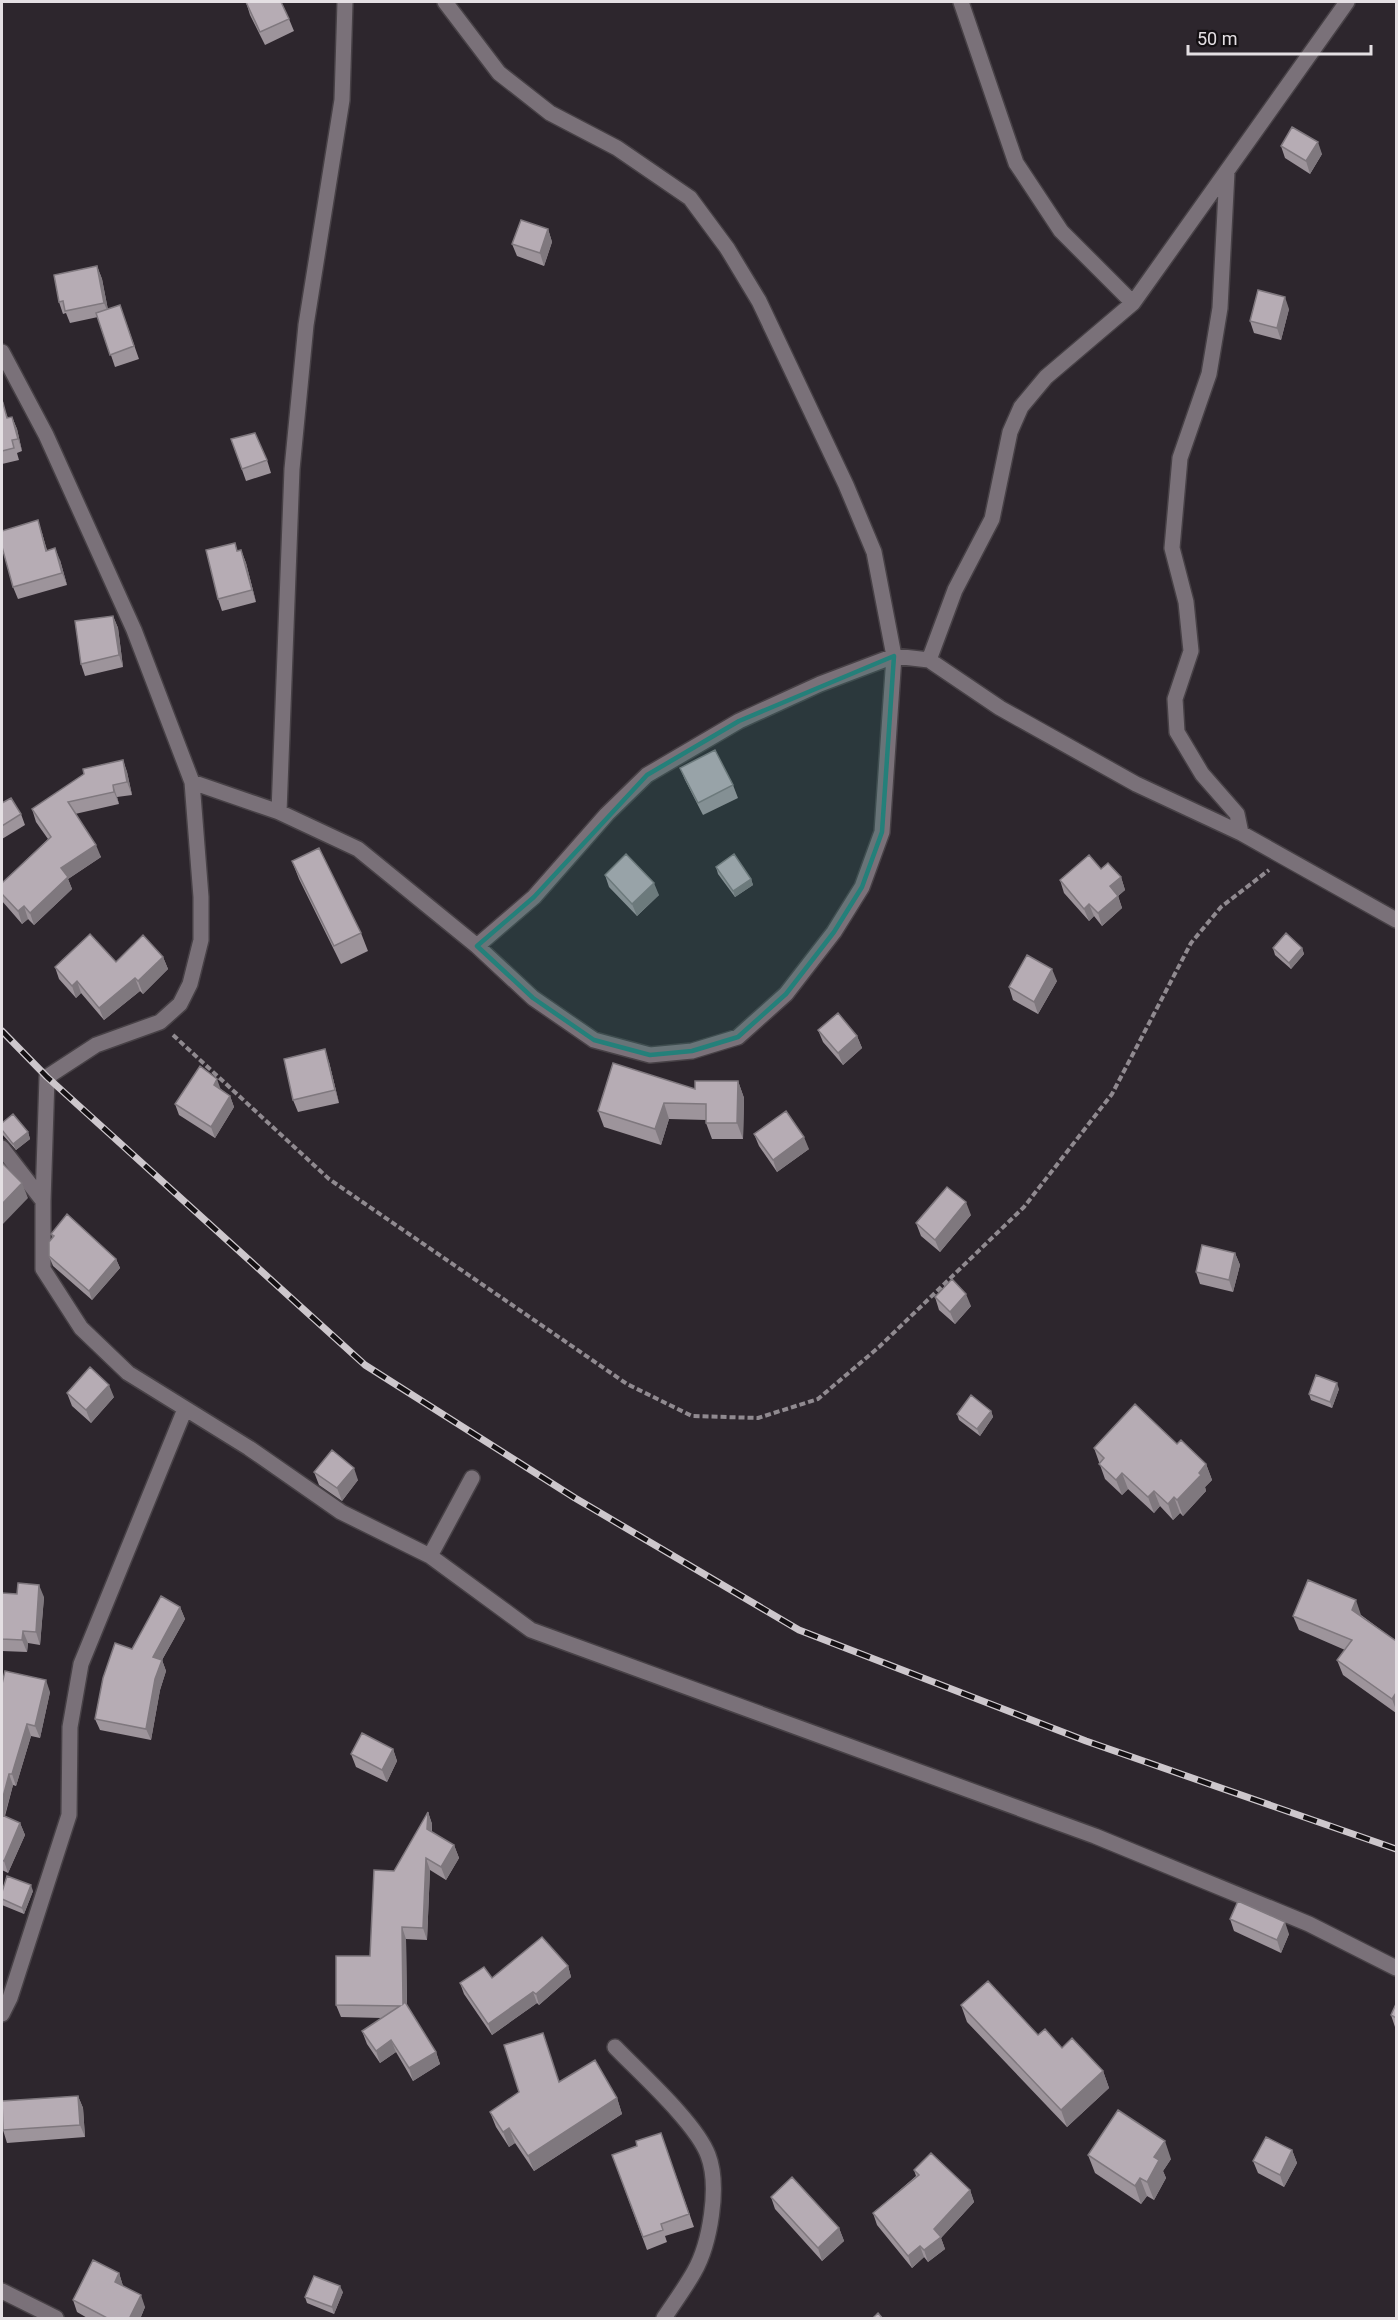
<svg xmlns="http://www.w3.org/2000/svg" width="1398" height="2320" viewBox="0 0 1398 2320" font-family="Roboto,sans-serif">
  <rect width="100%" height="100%" fill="#2d262d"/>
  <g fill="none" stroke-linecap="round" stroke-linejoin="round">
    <defs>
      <path id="street" d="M 961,2 L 1016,163 L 1061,231 L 1133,303
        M 1227,172 L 1220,308 L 1209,374 L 1180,458 L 1172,548 L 1186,602 L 1191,651 L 1175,699 L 1177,732 L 1202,774 L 1237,814 L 1241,833
        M 2,352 L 46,435 L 134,630 L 192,782 L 201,897 L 201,940 L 190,984 L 180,1004 L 160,1022 L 96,1045 L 47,1077 L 43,1201
        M 929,660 L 955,590 L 992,519 L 1010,432 L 1021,407 L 1046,377 L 1133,303 L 1347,2
        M 192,782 L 279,812 L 358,849 L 477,946 L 533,998 L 594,1040 L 650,1055 L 692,1051 L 738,1037 L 786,994 L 834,932 L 862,887 L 882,832 L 894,656 L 874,552 L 846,485 L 759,301 L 727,248 L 690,198 L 617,148 L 550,113 L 499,73 L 445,2
        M 279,812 L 292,469 L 306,325 L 342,100 L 345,2
        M 477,946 L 534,897 L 607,814 L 647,775 L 739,721 L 820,684 L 894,656 L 929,660 L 1000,708 L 1136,784 L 1241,833 L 1396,920
        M 2,1148 L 43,1201 L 43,1269 L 81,1328 L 128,1373 L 249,1448 L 341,1512 L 430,1556 L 531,1630 L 1095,1836 L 1309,1924 L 1396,1968
        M 430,1556 L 472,1478
        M 2,2014 L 10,1998 L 69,1815 L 70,1727 L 81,1664 L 185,1409
        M 615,2047 C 640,2073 696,2123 708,2155 C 720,2186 710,2244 694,2272 C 685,2288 674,2303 664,2318
        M 2,2291 L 56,2318"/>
    </defs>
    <use href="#street" stroke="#474146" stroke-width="18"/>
    <path stroke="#908a90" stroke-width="4" stroke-dasharray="6 3" stroke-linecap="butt" d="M 173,1035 L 329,1179 L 627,1384 L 692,1416 L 758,1418 L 818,1399 L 879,1347 L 1024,1207 L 1112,1094 L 1191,943 L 1221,907 L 1269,870"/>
    <use href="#street" stroke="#7a7179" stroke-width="15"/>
    <defs>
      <path id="rail" d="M 2,1031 L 47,1077 L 365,1365 L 575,1498 L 799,1630 L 1086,1741 L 1396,1849"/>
    </defs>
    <use href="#rail" stroke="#cdc7cc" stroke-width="7"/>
    <use href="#rail" stroke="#141013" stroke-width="4.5" stroke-dasharray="14" stroke-linecap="butt"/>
  </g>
  <path fill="#9d949b" d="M 246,2 L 289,19 L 294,31 L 265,45 L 250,15 Z
    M 1281,146 L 1322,154 L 1310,174 L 1285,158 Z
    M 548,229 L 552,242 L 544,266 L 517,256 L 512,244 Z
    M 97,266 L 102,279 L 108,310 L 120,305 L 139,359 L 115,367 L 98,317 L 70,323 L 66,313 L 63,314 L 59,302 Z
    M 1289,309 L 1281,340 L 1254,333 L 1250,321 Z
    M 2,404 L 8,418 L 12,417 L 17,429 L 22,451 L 17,453 L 19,460 L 2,464 Z
    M 231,439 L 267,460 L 271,473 L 246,481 Z
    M 42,533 L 47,550 L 60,560 L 67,585 L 18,599 L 13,587 Z
    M 241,550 L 246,563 L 256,602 L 222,611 L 218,599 L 238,551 Z
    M 113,616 L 118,628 L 123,667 L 85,676 L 81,664 Z
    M 123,760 L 127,772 L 132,795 L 117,797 L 119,804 L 75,814 L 101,857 L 68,879 L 72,889 L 34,925 L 28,919 L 22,924 L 2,901 L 2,883 L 48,839 L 36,822 L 32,809 Z
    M 680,768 L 733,785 L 738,798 L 703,815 L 685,780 Z
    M 2,803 L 21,814 L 25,825 L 2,839 Z
    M 292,861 L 361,933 L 368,951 L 341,964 L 299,879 Z
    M 716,867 L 751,879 L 753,885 L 735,897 L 718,874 Z
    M 1101,869 L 1121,877 L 1125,890 L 1118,896 L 1122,908 L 1102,926 L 1094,916 L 1089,921 L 1064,893 L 1060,880 Z
    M 605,875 L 659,895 L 637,916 L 609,887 Z
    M 1273,948 L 1302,948 L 1304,954 L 1291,969 L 1275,955 Z
    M 163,957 L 168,969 L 143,994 L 140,991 L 104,1020 L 81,993 L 76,998 L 59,979 L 55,967 Z
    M 1057,981 L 1038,1014 L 1013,1000 L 1009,987 Z
    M 818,1030 L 857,1036 L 862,1048 L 843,1065 L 823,1042 Z
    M 329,1062 L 339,1103 L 298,1112 L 293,1100 Z
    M 738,1081 L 744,1098 L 743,1139 L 712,1139 L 706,1123 L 706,1120 L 669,1119 L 661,1145 L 604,1127 L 598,1111 L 695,1089 Z
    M 221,1089 L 230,1096 L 234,1107 L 215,1138 L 179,1115 L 175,1104 Z
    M 2,1123 L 28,1132 L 30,1139 L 16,1150 L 2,1134 Z
    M 754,1134 L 809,1149 L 777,1172 L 759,1146 Z
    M 971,1215 L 940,1252 L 921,1236 L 916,1223 Z
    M 51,1234 L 116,1259 L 120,1268 L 92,1300 L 53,1266 L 49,1256 L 53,1238 Z
    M 1235,1253 L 1240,1265 L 1233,1292 L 1200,1284 L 1196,1272 Z
    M 935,1297 L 971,1306 L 955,1324 L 939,1310 Z
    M 1339,1389 L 1332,1408 L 1311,1400 L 1309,1394 Z
    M 67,1393 L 114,1397 L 91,1423 L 72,1406 Z
    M 991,1411 L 993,1417 L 980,1436 L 959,1420 L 957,1414 Z
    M 1177,1444 L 1206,1464 L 1212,1480 L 1205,1487 L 1206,1491 L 1183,1516 L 1180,1513 L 1173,1520 L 1160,1506 L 1154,1513 L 1128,1489 L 1122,1495 L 1105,1479 L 1094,1448 Z
    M 314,1472 L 358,1480 L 342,1501 L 319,1485 Z
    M 2,1593 L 44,1597 L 40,1645 L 28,1643 L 27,1652 L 2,1651 Z
    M 180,1607 L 185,1619 L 162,1660 L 166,1671 L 160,1690 L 151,1740 L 100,1730 L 95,1719 L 132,1649 Z
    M 1361,1615 L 1396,1641 L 1396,1713 L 1343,1675 L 1337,1660 L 1345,1650 L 1299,1630 L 1293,1616 Z
    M 2,1684 L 50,1692 L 40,1738 L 31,1736 L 16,1786 L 13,1785 L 5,1816 L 20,1823 L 25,1835 L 8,1873 L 2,1870 Z
    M 393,1749 L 397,1761 L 387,1782 L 356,1767 L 351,1754 Z
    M 428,1812 L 432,1824 L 432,1832 L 454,1845 L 459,1858 L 446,1880 L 430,1870 L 427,1940 L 406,1939 L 407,2006 L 436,2052 L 440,2064 L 413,2081 L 396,2052 L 380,2063 L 367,2044 L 362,2031 L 382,2018 L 341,2017 L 336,2005 L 370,1956 L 394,1871 Z
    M 33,1891 L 24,1914 L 2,1905 L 2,1899 Z
    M 1230,1919 L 1289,1934 L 1281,1953 L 1234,1931 Z
    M 568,1966 L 571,1977 L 539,2005 L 537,2003 L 492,2035 L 464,1994 L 460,1983 Z
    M 1396,2004 L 1396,2028 L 1395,2027 L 1391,2015 Z
    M 961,2005 L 1038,2035 L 1062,2048 L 1103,2071 L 1109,2088 L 1067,2127 L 967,2022 Z
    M 543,2033 L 559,2082 L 617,2098 L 622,2114 L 534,2171 L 515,2143 L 509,2147 L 496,2127 L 490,2112 L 519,2092 Z
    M 78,2096 L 83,2108 L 85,2137 L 7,2143 L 3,2130 Z
    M 661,2133 L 694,2227 L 665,2236 L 667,2242 L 647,2250 L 612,2155 L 637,2146 Z
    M 1292,2150 L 1297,2163 L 1284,2187 L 1258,2173 L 1253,2161 Z
    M 1088,2155 L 1171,2159 L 1163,2171 L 1166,2178 L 1154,2200 L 1147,2196 L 1141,2204 L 1095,2173 Z
    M 914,2170 L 970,2190 L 974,2202 L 941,2238 L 945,2249 L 928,2262 L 924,2257 L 912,2268 L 877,2225 L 873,2213 L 916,2176 Z
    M 771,2197 L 839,2228 L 844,2241 L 822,2261 L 775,2209 Z
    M 119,2273 L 123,2286 L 145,2307 L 140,2319 L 89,2319 L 77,2312 L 73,2300 Z
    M 343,2292 L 334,2314 L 307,2303 L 305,2297 Z"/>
  <path fill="#7f787e" d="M 1318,142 L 1322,154 L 1310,174 L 1306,161 Z
    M 548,229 L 552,242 L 544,266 L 540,253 Z
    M 97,266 L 102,279 L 109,315 L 104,303 Z
    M 1285,297 L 1289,309 L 1281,340 L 1277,328 Z
    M 12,417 L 17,429 L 22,451 L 18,439 Z
    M 38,520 L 42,533 L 50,563 L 46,551 Z
    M 55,548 L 60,560 L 67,585 L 62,573 Z
    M 241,550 L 246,563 L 256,602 L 252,590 Z
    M 113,616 L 118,628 L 123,667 L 119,655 Z
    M 123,760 L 127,772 L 132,795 L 127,782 Z
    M 113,785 L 117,797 L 119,804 L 114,792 Z
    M 96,845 L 101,857 L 68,879 L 72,889 L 34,925 L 30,913 L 61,868 Z
    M 1121,877 L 1125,890 L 1118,896 L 1122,908 L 1102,926 L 1098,913 L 1110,886 Z
    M 751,879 L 753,885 L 735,897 L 733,891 Z
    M 654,883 L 659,895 L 637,916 L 632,904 Z
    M 1089,904 L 1094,916 L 1089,921 L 1084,909 Z
    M 24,906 L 28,919 L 22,924 L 18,911 Z
    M 1302,948 L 1304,954 L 1291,969 L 1289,963 Z
    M 163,957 L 168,969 L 143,994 L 138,981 Z
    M 1052,969 L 1057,981 L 1038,1014 L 1034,1002 Z
    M 135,978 L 140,991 L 104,1020 L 99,1008 Z
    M 77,981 L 81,993 L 76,998 L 72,986 Z
    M 857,1036 L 862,1048 L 843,1065 L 838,1053 Z
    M 325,1049 L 329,1062 L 339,1103 L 335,1090 Z
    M 217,1079 L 221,1090 L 214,1085 Z
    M 738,1081 L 744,1098 L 743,1139 L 737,1123 Z
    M 230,1096 L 234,1107 L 215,1138 L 211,1127 Z
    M 664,1103 L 669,1119 L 661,1145 L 655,1129 Z
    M 28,1132 L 30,1139 L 16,1150 L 13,1144 Z
    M 804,1137 L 809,1149 L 777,1172 L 773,1160 Z
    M 22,1183 L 28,1198 L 2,1225 L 2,1204 Z
    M 966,1202 L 971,1215 L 940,1252 L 935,1240 Z
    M 1235,1253 L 1240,1265 L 1233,1292 L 1229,1280 Z
    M 116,1259 L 120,1268 L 92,1300 L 89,1291 Z
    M 966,1294 L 971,1306 L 955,1324 L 950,1312 Z
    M 1337,1383 L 1339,1389 L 1332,1408 L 1330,1402 Z
    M 109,1385 L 114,1397 L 91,1423 L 86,1410 Z
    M 991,1411 L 993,1417 L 980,1436 L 977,1429 Z
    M 1206,1464 L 1212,1480 L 1205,1487 L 1206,1491 L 1183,1516 L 1177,1500 Z
    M 354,1468 L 358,1480 L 342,1501 L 337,1488 Z
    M 1122,1473 L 1128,1489 L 1122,1495 L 1116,1480 Z
    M 1154,1491 L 1160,1506 L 1154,1513 L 1148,1497 Z
    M 1174,1497 L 1180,1513 L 1173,1520 L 1168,1504 Z
    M 39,1585 L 44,1597 L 40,1645 L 36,1632 Z
    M 1356,1600 L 1361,1615 L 1358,1625 L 1352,1610 Z
    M 180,1607 L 185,1619 L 162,1660 L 166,1671 L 160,1690 L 151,1740 L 146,1729 L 153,1657 Z
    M 23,1631 L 28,1643 L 27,1652 L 22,1640 Z
    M 46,1680 L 50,1692 L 40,1738 L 35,1726 Z
    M 1396,1693 L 1396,1710 L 1392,1699 Z
    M 27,1724 L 31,1736 L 16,1786 L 12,1774 Z
    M 393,1749 L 397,1761 L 387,1782 L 382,1770 Z
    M 9,1774 L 13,1785 L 2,1825 L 2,1801 Z
    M 428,1812 L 432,1824 L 431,1841 L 427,1829 Z
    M 20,1823 L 25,1835 L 8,1873 L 4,1861 Z
    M 454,1845 L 459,1858 L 446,1880 L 441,1867 Z
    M 426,1858 L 430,1870 L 427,1940 L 423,1928 Z
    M 31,1885 L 33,1891 L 24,1914 L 22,1908 Z
    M 1285,1922 L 1289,1934 L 1281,1953 L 1277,1940 Z
    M 402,1927 L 406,1939 L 407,2016 L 403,2004 Z
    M 568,1966 L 571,1977 L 539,2005 L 536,1994 Z
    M 533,1992 L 537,2003 L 492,2035 L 488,2024 Z
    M 391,2040 L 396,2052 L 380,2063 L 376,2051 Z
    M 436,2052 L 440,2064 L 413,2081 L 409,2068 Z
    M 1103,2071 L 1109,2088 L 1067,2127 L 1061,2110 Z
    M 78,2096 L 83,2108 L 85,2137 L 80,2125 Z
    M 617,2098 L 622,2114 L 534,2171 L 528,2156 Z
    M 509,2128 L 515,2143 L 509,2147 L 503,2132 Z
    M 1165,2141 L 1171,2159 L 1163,2171 L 1166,2178 L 1154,2200 L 1147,2182 L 1154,2157 Z
    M 1292,2150 L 1297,2163 L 1284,2187 L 1280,2175 Z
    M 1140,2178 L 1147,2196 L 1141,2204 L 1135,2186 Z
    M 970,2190 L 974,2202 L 941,2238 L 945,2249 L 928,2262 L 924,2250 L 934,2229 Z
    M 839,2228 L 844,2241 L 822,2261 L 818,2248 Z
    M 920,2246 L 924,2257 L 912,2268 L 908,2256 Z
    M 119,2273 L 123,2286 L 119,2294 L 115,2282 Z
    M 340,2286 L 343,2292 L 334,2314 L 332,2307 Z
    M 141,2295 L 145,2307 L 140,2319 L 129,2319 Z"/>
  <path fill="#b6acb4" stroke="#7f787e" stroke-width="1.5" d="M 246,2 L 281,2 L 289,19 L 260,32 Z
    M 1292,127 L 1318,142 L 1306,161 L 1281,146 Z
    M 521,220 L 548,229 L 540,253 L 512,244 Z
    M 97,266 L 104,303 L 65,311 L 63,301 L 59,302 L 54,275 Z
    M 1258,290 L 1285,297 L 1277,328 L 1250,321 Z
    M 120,305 L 134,346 L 110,355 L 96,313 Z
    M 3,403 L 7,418 L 12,417 L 18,439 L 12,440 L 14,448 L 2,451 L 2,404 Z
    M 255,433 L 267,460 L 242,469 L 231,439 Z
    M 38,520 L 46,551 L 55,548 L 62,573 L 13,587 L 2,547 L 2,531 Z
    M 235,543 L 237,551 L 241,550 L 252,590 L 218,599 L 206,550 Z
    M 113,616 L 119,655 L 81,664 L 75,621 Z
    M 715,750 L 733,785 L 698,803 L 680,768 Z
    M 123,760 L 127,782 L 113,785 L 114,792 L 68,802 L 96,845 L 61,868 L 68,877 L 30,913 L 24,906 L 18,911 L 2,894 L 2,883 L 51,837 L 32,809 L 84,774 L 83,769 Z
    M 11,798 L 21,814 L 2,826 L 2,803 Z
    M 319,848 L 361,933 L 334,946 L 292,861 Z
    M 626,854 L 654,883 L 632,904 L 605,875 Z
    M 734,854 L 751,879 L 733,891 L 716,867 Z
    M 1089,855 L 1101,869 L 1108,863 L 1121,877 L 1110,886 L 1118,896 L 1098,913 L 1089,904 L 1084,909 L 1060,880 Z
    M 1286,933 L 1302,948 L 1289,963 L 1273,948 Z
    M 90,934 L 116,962 L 143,935 L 163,957 L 138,981 L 135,978 L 99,1008 L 77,981 L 72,986 L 55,967 Z
    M 1027,955 L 1052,969 L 1034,1002 L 1009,987 Z
    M 838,1013 L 857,1036 L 838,1053 L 818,1030 Z
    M 325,1049 L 335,1090 L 293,1100 L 284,1059 Z
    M 613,1063 L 695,1089 L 695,1081 L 738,1081 L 737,1123 L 706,1123 L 706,1104 L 664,1103 L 655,1129 L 598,1111 Z
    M 200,1066 L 217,1079 L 214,1085 L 230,1096 L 211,1127 L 175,1104 Z
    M 786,1111 L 804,1137 L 773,1160 L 754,1134 Z
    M 13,1114 L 28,1132 L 13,1144 L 2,1130 L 2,1123 Z
    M 2,1163 L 22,1183 L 2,1204 Z
    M 947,1187 L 966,1202 L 935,1240 L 916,1223 Z
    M 67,1214 L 116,1259 L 89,1291 L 49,1256 L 49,1242 L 54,1236 L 51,1234 Z
    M 1202,1245 L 1235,1253 L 1229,1280 L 1196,1272 Z
    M 952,1279 L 966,1294 L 950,1312 L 935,1297 Z
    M 90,1367 L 109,1385 L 86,1410 L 67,1393 Z
    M 1316,1375 L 1337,1383 L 1330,1402 L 1309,1394 Z
    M 971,1395 L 991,1411 L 977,1429 L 957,1414 Z
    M 1135,1404 L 1177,1444 L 1181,1440 L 1206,1464 L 1199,1473 L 1201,1475 L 1177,1500 L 1174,1497 L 1168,1504 L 1154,1491 L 1148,1497 L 1122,1473 L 1116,1480 L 1099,1464 L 1104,1458 L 1094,1448 Z
    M 332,1450 L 354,1468 L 337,1488 L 314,1472 Z
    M 1308,1580 L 1356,1600 L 1352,1610 L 1396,1641 L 1396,1693 L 1392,1699 L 1337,1660 L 1352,1640 L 1293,1616 Z
    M 18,1583 L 39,1585 L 36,1632 L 23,1631 L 22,1640 L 2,1639 L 2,1593 L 17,1594 Z
    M 161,1596 L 180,1607 L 153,1657 L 162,1660 L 155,1679 L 146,1729 L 95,1719 L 103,1678 L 115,1643 L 132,1649 Z
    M 5,1671 L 46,1680 L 35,1726 L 27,1724 L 12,1774 L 9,1774 L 2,1801 L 2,1684 Z
    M 362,1733 L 393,1749 L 382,1770 L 351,1754 Z
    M 428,1812 L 427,1829 L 454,1845 L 441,1867 L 426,1858 L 423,1928 L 402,1927 L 403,2004 L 405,2002 L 436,2052 L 409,2068 L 391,2040 L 376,2051 L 362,2031 L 400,2006 L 336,2005 L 336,1956 L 370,1956 L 374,1870 L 394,1871 Z
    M 2,1815 L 20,1823 L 4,1861 L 2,1860 Z
    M 7,1876 L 31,1885 L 22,1908 L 2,1899 L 2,1892 Z
    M 1238,1901 L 1285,1922 L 1277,1940 L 1230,1919 Z
    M 542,1937 L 568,1966 L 536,1994 L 533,1992 L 488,2024 L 460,1983 L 484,1967 L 492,1978 Z
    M 988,1981 L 1038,2035 L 1045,2029 L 1062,2048 L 1072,2038 L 1103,2071 L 1061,2110 L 961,2005 Z
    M 1396,2004 L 1396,2018 L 1391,2015 Z
    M 543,2033 L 559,2082 L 595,2060 L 617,2098 L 528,2156 L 509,2128 L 503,2132 L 490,2112 L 519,2092 L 504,2045 Z
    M 78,2096 L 80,2125 L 3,2130 L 2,2101 Z
    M 1118,2110 L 1165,2141 L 1154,2157 L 1159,2160 L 1147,2182 L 1140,2178 L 1135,2186 L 1088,2155 Z
    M 661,2133 L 689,2214 L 661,2224 L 663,2230 L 643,2237 L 612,2155 L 637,2146 L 636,2141 Z
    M 1266,2137 L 1292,2150 L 1280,2175 L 1253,2161 Z
    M 931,2153 L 970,2190 L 934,2229 L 941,2237 L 924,2250 L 920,2246 L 908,2256 L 873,2213 L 919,2175 L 914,2170 Z
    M 792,2177 L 839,2228 L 818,2248 L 771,2197 Z
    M 93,2260 L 119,2273 L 115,2282 L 141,2295 L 129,2319 L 109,2319 L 73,2300 Z
    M 314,2276 L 340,2286 L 332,2307 L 305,2297 Z
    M 878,2313 L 883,2319 L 872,2319 Z"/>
  <path fill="#24807a" fill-opacity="0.2" stroke="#24807a" stroke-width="4.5" stroke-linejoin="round" d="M 894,656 L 882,832 L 862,887 L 834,932 L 786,994 L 738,1037 L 692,1051 L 650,1055 L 594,1040 L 533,998 L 477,946 L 534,897 L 647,775 L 739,721 Z"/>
  <rect width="1398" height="2320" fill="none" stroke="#e4dfe3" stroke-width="6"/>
  <path d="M1188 45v9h183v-9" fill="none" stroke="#e4dfe3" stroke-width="3"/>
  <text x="1197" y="45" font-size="18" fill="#e4dfe3" stroke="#141013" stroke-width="4.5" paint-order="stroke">50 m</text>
</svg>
